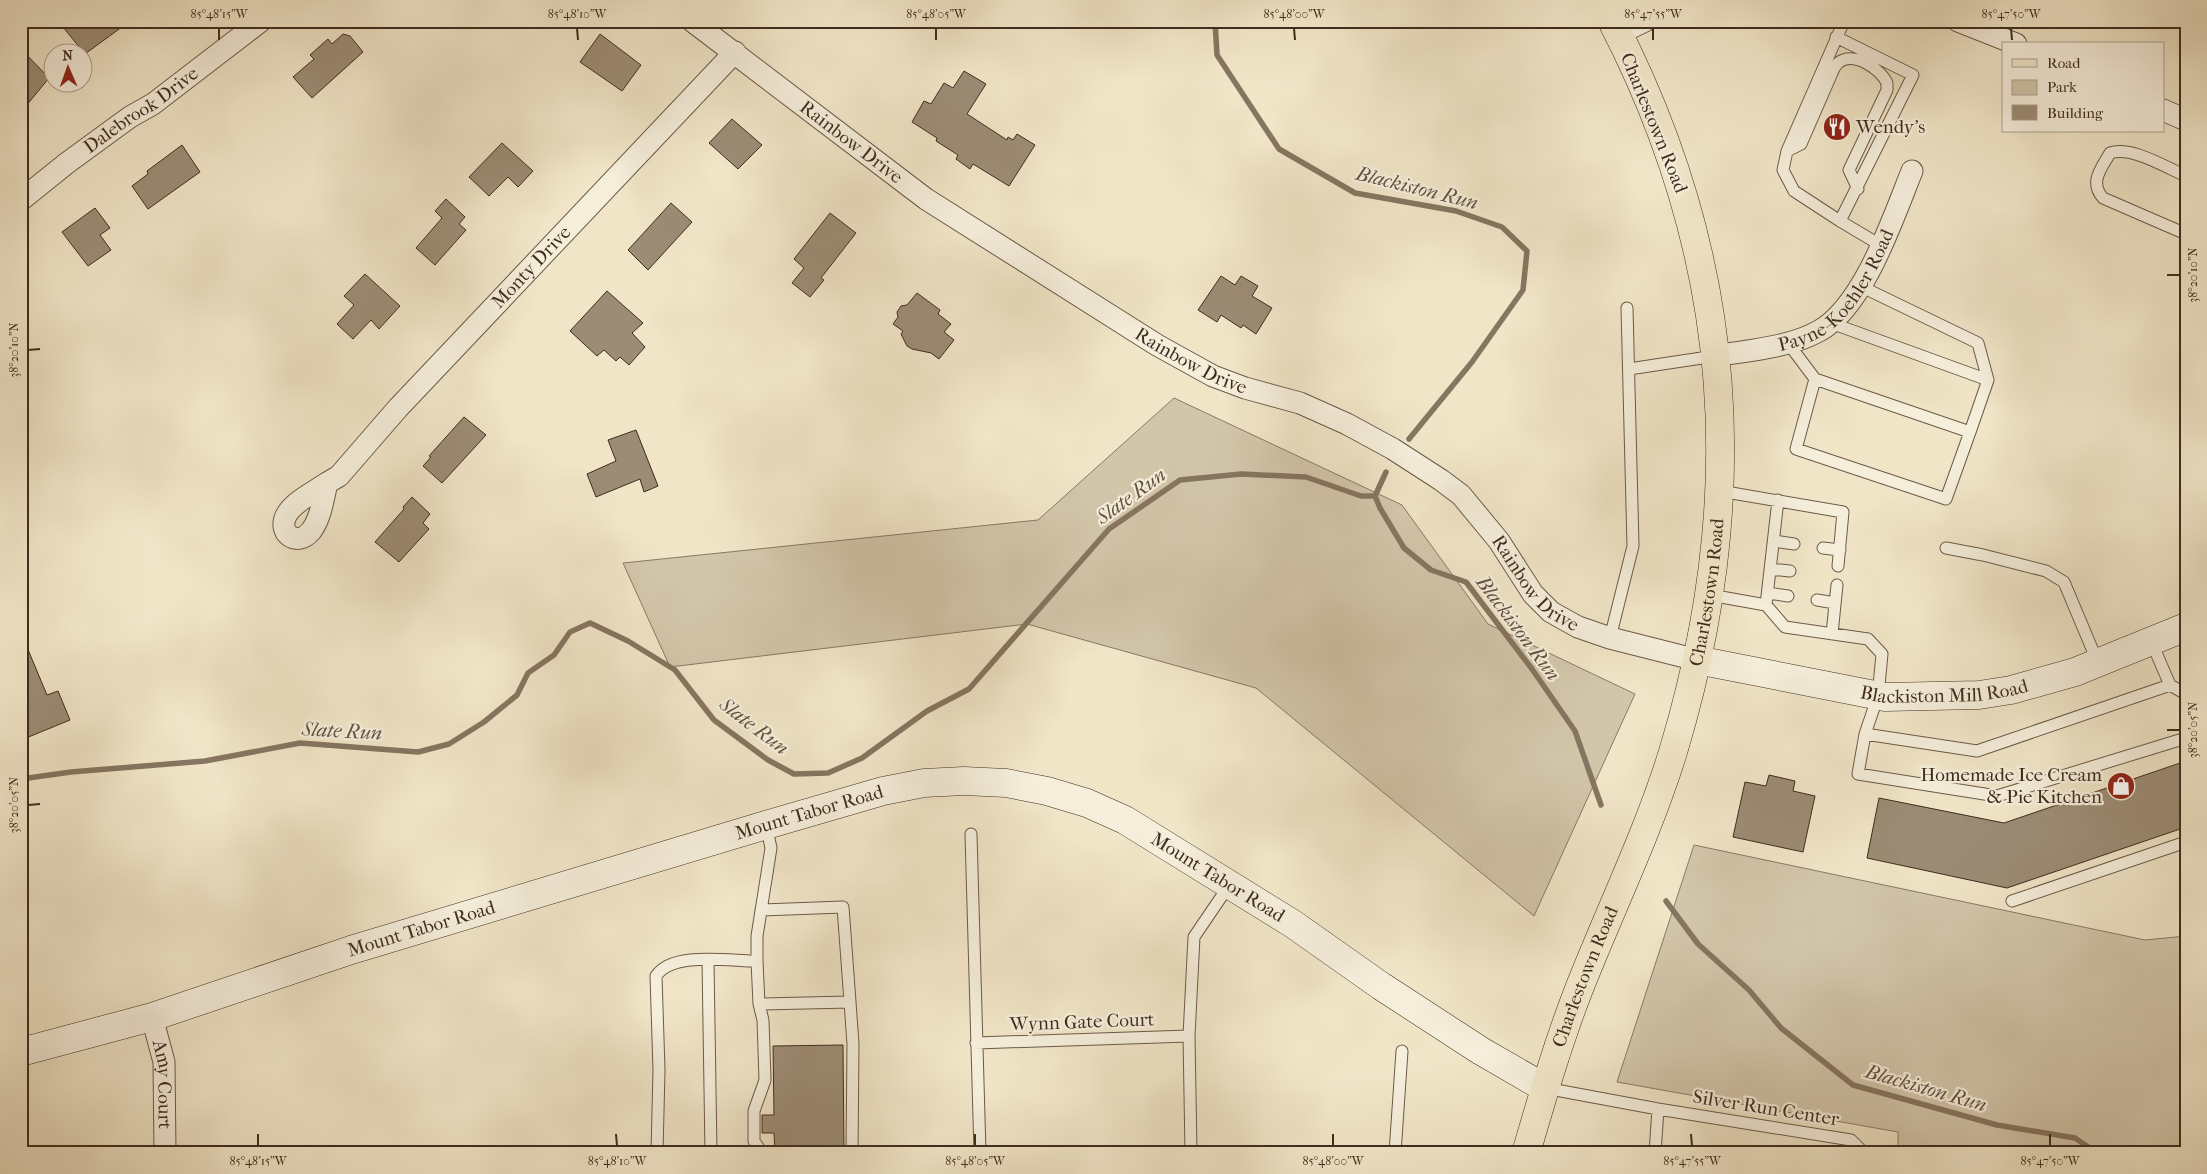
<svg xmlns="http://www.w3.org/2000/svg" width="2207" height="1174" viewBox="0 0 2207 1174" font-family="'IM FELL French Canon',serif">
  <rect width="100%" height="100%" fill="#f0e5c7"/>
  <filter id="stains"><feTurbulence type="fractalNoise" baseFrequency=".004" numOctaves="4"/><feColorMatrix values="0 0 0 0 .2 0 0 0 0 .09 0 0 0 0 .02 0 0 0 .5 -.17"/></filter>
  <radialGradient id="worn" r=".72"><stop offset=".6" stop-color="#630" stop-opacity="0"/><stop offset="1" stop-color="#630" stop-opacity=".3"/></radialGradient>
  <path fill="#d2c6aa" stroke="#897964" d="M 1174,398 L 1402,505 L 1488,624 L 1635,694 L 1534,916 L 1256,688 L 1027,624 L 670,667 L 623,563 L 1038,520 Z
    M 1694,845 L 2145,940 L 2186,936 L 2186,1153 L 1898,1153 L 1898,1132 L 1617,1082 Z"/>
  <g fill="none" stroke-linecap="round" stroke-linejoin="round">
    <path stroke="#867560" stroke-width="5.5" d="M 1215,21 L 1217,55 L 1279,149 L 1355,193 L 1456,211 L 1502,227 L 1527,251 L 1523,290 L 1472,362 L 1409,439
      M 1386,472 L 1375,496 L 1380,508 L 1404,548 L 1431,570 L 1466,582 L 1532,669 L 1575,731 L 1601,805
      M 21,779 L 71,772 L 205,761 L 300,743 L 418,752 L 449,744 L 484,722 L 517,695 L 528,673 L 554,655 L 570,632 L 590,623 L 628,641 L 675,670 L 714,720 L 768,760 L 794,774 L 828,773 L 862,758 L 927,711 L 969,689 L 1109,529 L 1180,480 L 1241,474 L 1306,477 L 1361,496 L 1375,496
      M 1666,901 L 1698,944 L 1749,990 L 1781,1028 L 1853,1085 L 1997,1125 L 2075,1138 L 2097,1153"/>
  </g>
  <path fill="#9c8c75" stroke="#402c1d" d="M 58,21 L 130,21 L 85,54 Z
    M 343,34 L 350,36 L 363,52 L 312,98 L 293,77 L 314,59 L 310,55 L 328,39 L 332,44 Z
    M 600,34 L 641,65 L 622,91 L 580,62 Z
    M 21,49 L 49,78 L 21,112 Z
    M 964,71 L 986,84 L 967,114 L 1007,140 L 1008,137 L 1013,140 L 1017,134 L 1035,145 L 1009,186 L 973,164 L 970,169 L 956,159 L 958,155 L 936,141 L 937,138 L 912,122 L 924,101 L 931,104 L 944,83 L 953,88 Z
    M 732,119 L 762,145 L 738,169 L 709,143 Z
    M 502,143 L 533,171 L 518,187 L 508,177 L 489,196 L 469,177 Z
    M 182,145 L 200,172 L 148,209 L 132,186 L 148,174 L 147,171 Z
    M 446,199 L 465,217 L 459,224 L 466,230 L 435,265 L 416,248 L 442,218 L 435,211 Z
    M 671,203 L 692,222 L 648,270 L 628,250 Z
    M 95,208 L 110,228 L 100,235 L 111,250 L 88,266 L 62,232 Z
    M 830,213 L 856,233 L 821,278 L 824,280 L 810,297 L 792,283 L 804,268 L 794,259 Z
    M 365,274 L 400,306 L 379,329 L 371,320 L 353,339 L 337,324 L 354,305 L 344,296 Z
    M 1221,276 L 1235,285 L 1241,276 L 1258,286 L 1252,296 L 1272,308 L 1256,334 L 1243,325 L 1241,328 L 1221,315 L 1217,322 L 1198,310 Z
    M 607,291 L 643,323 L 632,333 L 645,347 L 629,365 L 620,357 L 616,361 L 604,350 L 597,356 L 570,331 Z
    M 917,293 L 940,310 L 938,314 L 951,324 L 944,332 L 954,340 L 939,359 L 931,353 L 912,349 L 907,346 L 901,334 L 903,331 L 893,324 L 898,317 L 897,312 L 901,306 L 907,305 Z
    M 464,417 L 486,435 L 442,483 L 423,466 L 431,457 L 429,456 Z
    M 636,430 L 658,486 L 644,492 L 640,479 L 596,497 L 587,474 L 616,461 L 608,440 Z
    M 412,497 L 430,514 L 423,523 L 429,529 L 399,562 L 375,542 L 404,509 L 403,507 Z
    M 21,633 L 47,695 L 58,691 L 70,720 L 26,738 L 21,729 Z
    M 2186,761 L 2186,827 L 2007,888 L 1867,858 L 1879,798 L 2004,823 Z
    M 1769,775 L 1795,781 L 1793,791 L 1815,796 L 1803,852 L 1733,837 L 1745,782 L 1766,786 Z
    M 843,1045 L 844,1153 L 775,1153 L 774,1133 L 762,1133 L 762,1115 L 774,1115 L 773,1046 Z"/>
  <g fill="none" stroke-linecap="round" stroke-linejoin="round">
    <defs>
      <path id="lane" d="M 1844,21 L 1787,151 L 1783,170 L 1794,191 L 1840,221 L 1882,246
        M 1836,37 L 1913,75 L 1840,221
        M 1787,151 L 1801,144 L 1832,73 C 1833,70 1836,65 1838,63 C 1853,50 1881,69 1887,83 L 1887,90 L 1849,170 L 1858,189
        M 2186,176 C 2165,167 2132,146 2110,153 C 2101,169 2089,182 2103,198 L 2186,234
        M 1860,286 L 1978,343 L 1988,380
        M 1788,343 L 1815,379 L 1970,432 L 1988,380 L 1831,323
        M 1629,369 L 1715,356
        M 1815,379 L 1796,449 L 1946,499 L 1970,432
        M 1720,491 L 1843,512 L 1838,566
        M 1774,541 L 1794,544
        M 1823,548 L 1840,550
        M 1946,548 L 1983,555 L 2046,571 L 2064,582 L 2098,663
        M 1770,569 L 1790,571
        M 1768,593 L 1788,596
        M 1710,595 L 1766,605 L 1785,627 L 1868,639 L 1882,654 L 1878,696 L 1865,734 L 1977,751 L 2170,685 L 2151,641
        M 1817,600 L 1835,603
        M 1766,605 L 1778,500
        M 1832,634 L 1837,585
        M 1610,638 L 1633,546 L 1627,308
        M 2170,685 L 2186,694
        M 1865,734 L 1858,774 L 1997,796 L 2186,738
        M 971,834 L 980,1153
        M 2012,901 L 2186,842
        M 708,960 L 711,1153
        M 850,1002 L 853,1044 L 852,1153
        M 759,1004 L 850,1002 L 843,907 L 761,910
        M 1189,1036 L 1194,937 L 1230,884
        M 976,1043 L 1189,1036 L 1191,1153
        M 1545,1088 L 1658,1109 L 1851,1140 L 1864,1153
        M 657,1153 L 659,1070 L 656,976 C 672,951 729,961 757,961
        M 762,1153 L 754,1141 L 754,1111 L 765,1080 L 763,1020 L 759,1004 L 757,961 L 757,936 L 771,848 L 766,825
        M 1395,1153 L 1402,1051
        M 1655,1153 L 1658,1109"/>
      <g id="street">
        <path id="s1" d="M 692,21 L 926,199 L 1157,345 L 1213,376 L 1245,388 L 1300,403 L 1347,424 L 1393,449 L 1441,480 L 1461,495 L 1499,541 L 1533,594 L 1551,612 L 1578,627 L 1610,638 L 1697,660"/>
        <path d="M 1958,21 L 2016,44"/>
        <path d="M 1618,34 L 1645,21"/>
        <path d="M 2163,110 L 2186,120"/>
        <path id="s2" d="M 21,200 L 67,163 L 130,117 L 153,104 L 261,21"/>
        <path id="s3" d="M 1715,356 C 1749,350 1788,348 1819,331 C 1864,306 1893,218 1912,171"/>
        <path id="s4" d="M 327,483 C 314,492 295,501 287,514 C 276,533 297,548 311,531 C 321,518 323,499 327,483 L 339,476 L 398,408 L 735,52"/>
        <path id="s5" d="M 152,1017 L 164,1062 L 165,1153"/>
      </g>
      <g id="secondary">
        <path id="s6" d="M 1697,660 L 1885,697 L 1979,695 L 2011,690 L 2075,672 L 2186,627"/>
        <path id="s7" d="M 21,1052 L 152,1017 L 351,950 L 766,825 L 883,791 L 924,783 L 964,781 L 1006,783 L 1047,791 L 1087,803 L 1125,820 L 1293,924 L 1381,986 L 1481,1051 L 1545,1088"/>
      </g>
      <g id="primary">
        <path id="s8" d="M 1526,1153 C 1542,1098 1558,1043 1579,989 C 1610,910 1648,833 1673,752 C 1750,497 1735,259 1612,21"/>
      </g>
    </defs>
    <use href="#lane" stroke="#6c5a48" stroke-width="13"/>
    <use href="#street" stroke="#6c5a48" stroke-width="23"/>
    <use href="#secondary" stroke="#402c1d" stroke-width="29"/>
    <use href="#primary" stroke="#402c1d" stroke-width="29"/>
    <use href="#lane" stroke="#f5eedb" stroke-width="11"/>
    <use href="#street" stroke="#f5eedb" stroke-width="21"/>
    <use href="#secondary" stroke="#f5eedb" stroke-width="28"/>
    <use href="#primary" stroke="#f0e5c7" stroke-width="28"/>
  </g>
  <path fill="none" stroke="#402c1d" stroke-width="2" d="M 219,28 L 219,40M 577,28 L 578,40M 936,28 L 936,40M 1294,28 L 1295,40M 1653,28 L 1653,40M 2011,28 L 2012,40M 2167,275 L 2180,275M 28,350 L 40,349M 2167,730 L 2180,730M 28,805 L 40,804M 258,1134 L 258,1146M 616,1134 L 617,1146M 975,1134 L 975,1146M 1333,1134 L 1333,1146M 1691,1134 L 1692,1146M 2050,1134 L 2050,1146"/>
  <defs>
    <symbol id="restaurant-disc" viewBox="-11 -11 22 22"><circle r="9.5" fill="#8f2418" stroke="#f5eedb"/><path d="M-5-6h1v4h1v-4h1v4h1v-4h1v5L-1.5 .5V6h-2V.5L-5-1ZM5-6V6H3V1.5H1.5Q1.5-4 5-6Z" fill="#fff"/></symbol>
    <symbol id="shop-disc" viewBox="-11 -11 22 22"><circle r="9.5" fill="#8f2418" stroke="#f5eedb"/><path d="M-5-2.5h2.3a2.7 3.5 0 0 1 5.4 0H5L5.5 6h-11ZM-1.5-2.5h3a1.5 2.3 0 0 0-3 0Z" fill="#fff"/></symbol>
  </defs>
  <g fill-rule="evenodd">
    <use href="#restaurant-disc" x="1821" y="111" width="32" height="32"/>
    <use href="#shop-disc" x="2105" y="770" width="32" height="32"/>
  </g>
  <g text-anchor="middle" dominant-baseline="central" stroke-width="4.5" stroke-linejoin="round" paint-order="stroke">
    <g font-size="19" fill="#402c1d" stroke="#f5eedb">
      <text stroke="none"><textPath href="#s2" startOffset="150">Dalebrook Drive</textPath></text>
      <text transform="translate(1654 123) rotate(68)">Charlestown Road</text>
      <text stroke="none"><textPath href="#s1" startOffset="200">Rainbow Drive</textPath></text>
      <text stroke="none"><textPath href="#s4" startOffset="448">Monty Drive</textPath></text>
      <text stroke="none"><textPath href="#s3" startOffset="148">Payne-Koehler Road</textPath></text>
      <text stroke="none"><textPath href="#s1" startOffset="605">Rainbow Drive</textPath></text>
      <text stroke="none"><textPath href="#s1" startOffset="1025">Rainbow Drive</textPath></text>
      <text stroke="none"><textPath href="#s8" startOffset="591">Charlestown Road</textPath></text>
      <text stroke="none"><textPath href="#s6" startOffset="251">Blackiston Mill Road</textPath></text>
      <text stroke="none"><textPath href="#s7" startOffset="824">Mount Tabor Road</textPath></text>
      <text stroke="none"><textPath href="#s7" startOffset="1259">Mount Tabor Road</textPath></text>
      <text stroke="none"><textPath href="#s7" startOffset="419">Mount Tabor Road</textPath></text>
      <text stroke="none"><textPath href="#s8" startOffset="186">Charlestown Road</textPath></text>
      <text transform="translate(1082 1022) rotate(-2)">Wynn Gate Court</text>
      <text stroke="none"><textPath href="#s5" startOffset="69">Amy Court</textPath></text>
      <text transform="translate(1766 1108) rotate(9)">Silver Run Center</text>
    </g>
    <g font-size="19" fill="#402c1d" stroke="#f5eedb" text-anchor="start">
      <text x="1856" y="127">Wendy's</text>
      <text x="2102" y="775" text-anchor="end">Homemade Ice Cream<tspan x="2102" dy="22">&amp; Pie Kitchen</tspan></text>
    </g>
    <g font-size="20" font-style="italic" fill="#63513f" stroke="#f5eedb">
      <text transform="translate(1417 188) rotate(14)">Blackiston Run</text>
      <text transform="translate(1131 496) rotate(-36)">Slate Run</text>
      <text transform="translate(1518 628) rotate(53)">Blackiston Run</text>
      <text transform="translate(754 726) rotate(37)">Slate Run</text>
      <text transform="translate(342 731) rotate(3)">Slate Run</text>
      <text transform="translate(1926 1088) rotate(16)">Blackiston Run</text>
    </g>
  </g>
  <rect width="2207" height="1174" fill="none" stroke="#f0e5c7" stroke-width="55"/>
  <rect x="2002" y="42" width="162" height="90" fill="#f5eedb" stroke="#ada08f"/>
  <rect x="2012" y="59" width="25" height="8" fill="#f0e5c7" stroke="#ada08f"/>
  <text x="2047" y="68" font-size="15" fill="#402c1d">Road</text>
  <rect x="2012" y="80" width="25" height="15" fill="#d2c6aa" stroke="#ada08f"/>
  <text x="2047" y="92" font-size="15" fill="#402c1d">Park</text>
  <rect x="2012" y="105" width="25" height="15" fill="#9c8c75" stroke="#ada08f"/>
  <text x="2047" y="118" font-size="15" fill="#402c1d">Building</text>
  <g transform="translate(68 68) rotate(358)"><circle r="24" fill="#f5eedb" stroke="#ada08f"/>
  <path d="M0-4L9 19L0 12L-9 19Z" fill="#8f2418"/>
  <text y="-8" font-size="14" font-weight="bold" text-anchor="middle" fill="#402c1d">N</text>
  </g>
  <rect x="28" y="28" width="2152" height="1118" fill="none" stroke="#402c1d" stroke-width="2"/>
  <g font-size="12" text-anchor="middle" fill="#402c1d">
    <text x="219" y="18">85°48'15"W</text>
    <text x="577" y="18">85°48'10"W</text>
    <text x="936" y="18">85°48'05"W</text>
    <text x="1294" y="18">85°48'00"W</text>
    <text x="1653" y="18">85°47'55"W</text>
    <text x="2011" y="18">85°47'50"W</text>
    <text transform="translate(2193 275) rotate(-90)" y="4">38°20'10"N</text>
    <text transform="translate(14 350) rotate(-90)" y="4">38°20'10"N</text>
    <text transform="translate(2193 730) rotate(-90)" y="4">38°20'05"N</text>
    <text transform="translate(14 805) rotate(-90)" y="4">38°20'05"N</text>
    <text x="258" y="1165">85°48'15"W</text>
    <text x="617" y="1165">85°48'10"W</text>
    <text x="975" y="1165">85°48'05"W</text>
    <text x="1333" y="1165">85°48'00"W</text>
    <text x="1692" y="1165">85°47'55"W</text>
    <text x="2050" y="1165">85°47'50"W</text>
  </g>
  <rect width="100%" height="100%" filter="url(#stains)"/>
  <rect width="100%" height="100%" fill="url(#worn)"/>
</svg>
